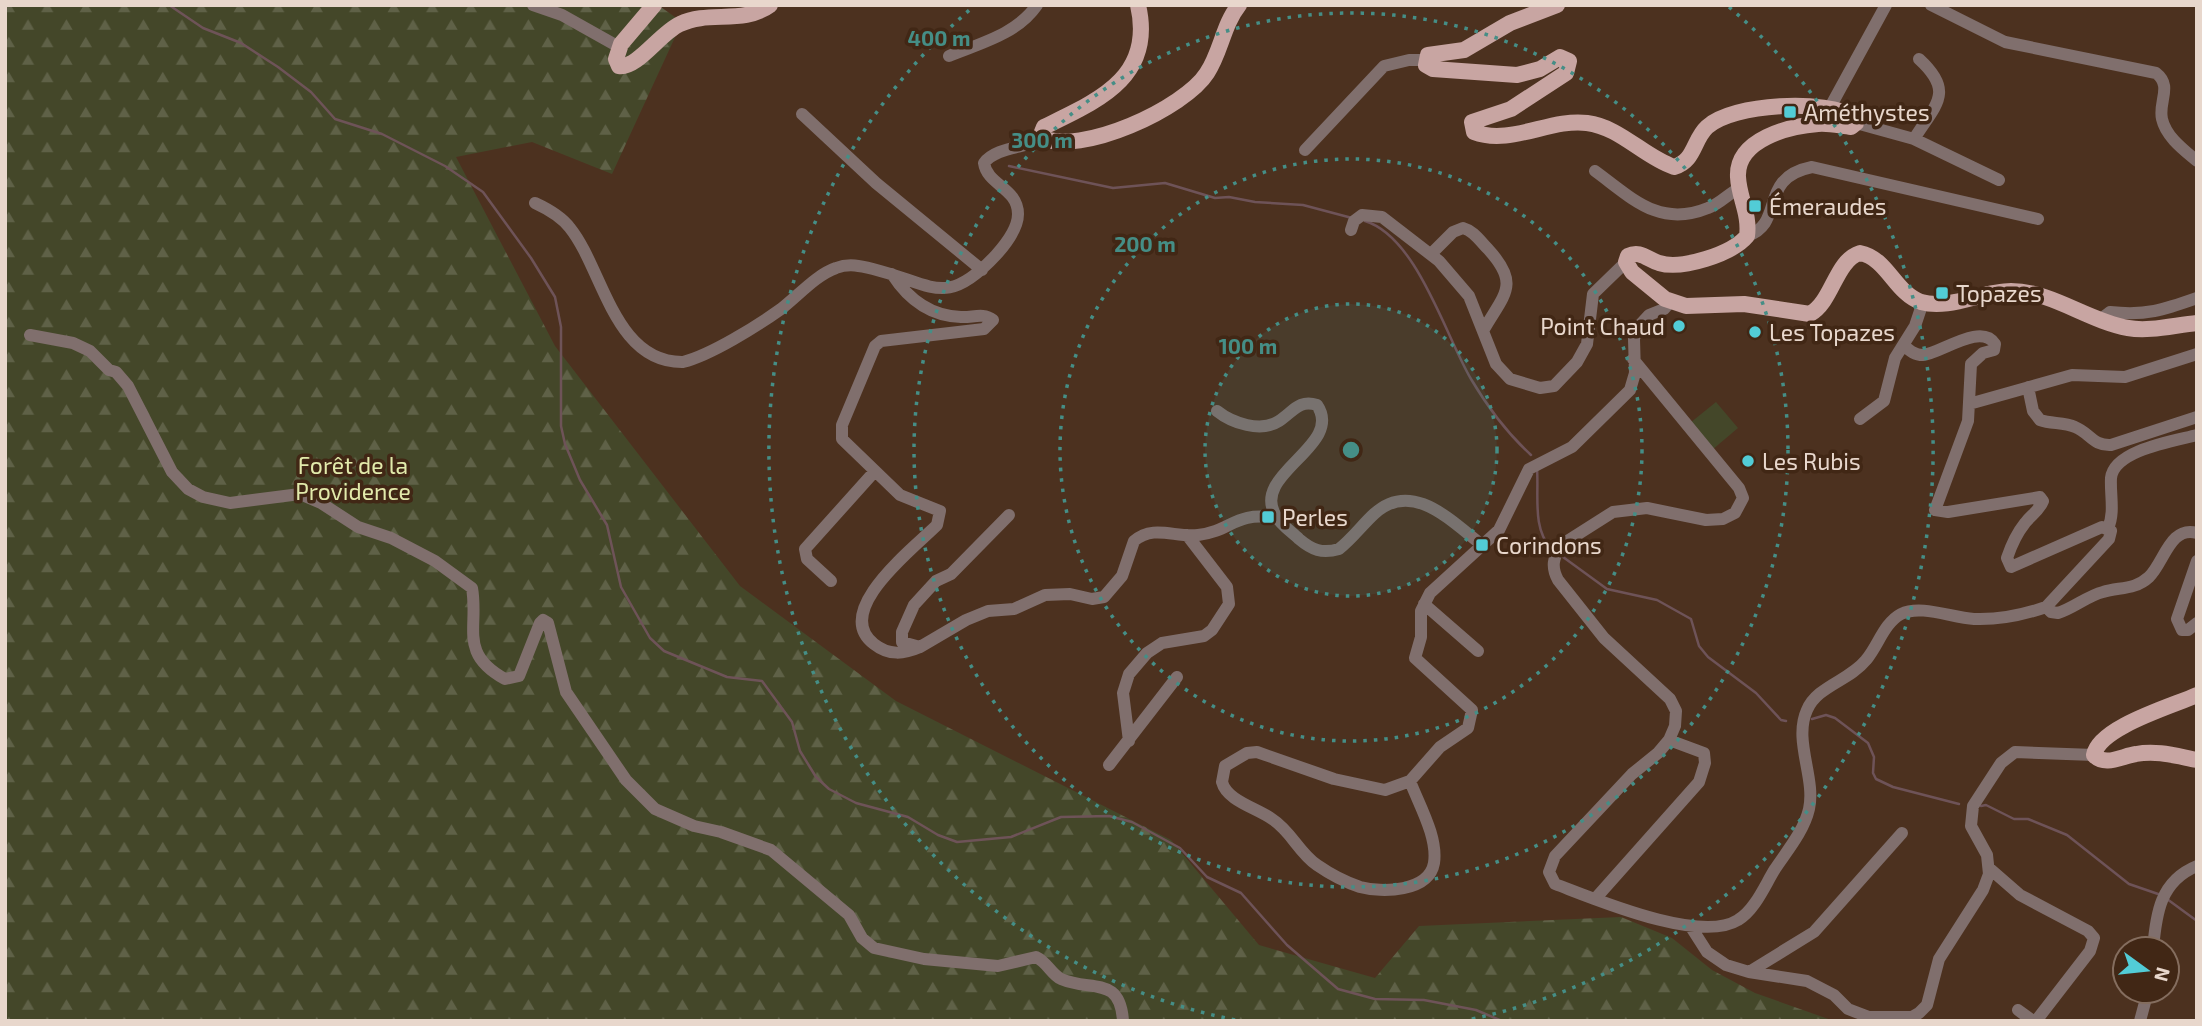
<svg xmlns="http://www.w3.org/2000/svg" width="2202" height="1026" viewBox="0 0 2202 1026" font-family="'Exo 2',sans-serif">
  <defs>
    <pattern id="forest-firs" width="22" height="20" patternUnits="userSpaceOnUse" patternTransform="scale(1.75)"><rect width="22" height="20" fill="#444729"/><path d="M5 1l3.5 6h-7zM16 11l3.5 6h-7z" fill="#5f6147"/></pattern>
  </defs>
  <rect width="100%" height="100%" fill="#4c311f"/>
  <path fill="#444729" d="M 1716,402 L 1738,428 L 1712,450 L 1690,423 Z"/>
  <path fill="url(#forest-firs)" d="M 5,5 L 658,5 L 682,22 L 612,174 L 532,142 L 456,157 L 555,346 L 740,586 L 896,701 L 1171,840 L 1259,945 L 1375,978 L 1419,926 L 1621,917 L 1672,938 L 1712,970 L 1755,993 L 1834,1021 L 5,1021 Z"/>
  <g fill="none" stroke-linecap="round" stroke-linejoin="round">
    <path stroke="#6e5358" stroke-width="2.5" d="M 169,5 L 203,28 L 241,43 L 278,67 L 311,92 L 335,119 L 382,134 L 445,166 L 483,192 L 531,258 L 555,297 L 561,327 L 561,426 L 565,444 L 580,480 L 607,525 L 621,587 L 650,638 L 664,651 L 727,677 L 762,681 L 792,722 L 800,751 L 816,777 L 829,789 L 856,803 L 908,817 L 938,835 L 957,842 L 1011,837 L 1061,817 L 1109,816 L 1132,822 L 1180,848 L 1207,877 L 1241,893 L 1287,945 L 1338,989 L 1375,999 L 1424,1000 L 1476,1010 L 1502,1021
      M 1009,166 L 1113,188 L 1165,183 L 1215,198 L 1229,197 L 1255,202 L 1303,205 L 1352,218
      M 1365,221 C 1417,237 1445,335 1471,379 C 1487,406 1508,434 1531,455
      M 1537,469 C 1539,494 1532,529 1551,548
      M 1563,557 L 1607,589 L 1657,600 L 1691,619 L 1699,646 L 1708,657 L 1756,693 L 1781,720 L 1786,721
      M 1812,719 L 1826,715 L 1835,718 L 1868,743 L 1874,757 L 1873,773 L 1876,779 L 1893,787 L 1959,804
      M 1981,806 L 1986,805 L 2014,819 L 2028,819 L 2067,835 L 2129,884 L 2161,895
      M 2167,899 L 2197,921"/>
    <path stroke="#806f6d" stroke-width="12" d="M 533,5 L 562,15 L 619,47
      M 1931,5 L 2005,42 L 2156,73 C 2173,86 2158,102 2162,119 C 2166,137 2184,150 2197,161
      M 949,56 C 981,43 1017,34 1037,5
      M 1828,111 L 1886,5
      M 802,114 L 876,183 L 982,270
      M 1856,123 L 1914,139 L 1999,180
      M 1914,139 C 1936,104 1955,92 1919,59
      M 1305,150 L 1384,66 L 1409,60 L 1425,60
      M 1595,171 C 1632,198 1659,228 1708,208 C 1720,204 1729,193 1741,187
      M 535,203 C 548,209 561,216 570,228 C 603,269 614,363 683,362 C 711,355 757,326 781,309 C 799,295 816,275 836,268 C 849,263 861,266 873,269 C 933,284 946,309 996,255 C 1005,245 1018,229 1018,214 C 1018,188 987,185 984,163 C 996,147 1025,148 1043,139
      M 1351,230 L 1354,221 L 1362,215 L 1382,217 L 1439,261 L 1469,296 L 1496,364 L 1510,379 L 1540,388 L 1554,386 L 1577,362 L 1587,344 L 1593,294 L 1626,262
      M 1747,236 C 1786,223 1757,178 1812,167 L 2038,219
      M 1431,254 L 1453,232 L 1463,228 C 1474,231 1480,241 1488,249 C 1521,285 1504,294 1483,331
      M 892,274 C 908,299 930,316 961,317 C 972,318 983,312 993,320 L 984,329 L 881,341 L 875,346 L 842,425 L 842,439 L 900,495 L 940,511 L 937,525 C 914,548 831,611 874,644 C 889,656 904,654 920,647
      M 2101,319 L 2110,312 C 2146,316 2163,310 2197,298
      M 30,335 L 73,343 L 90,351 L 109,370 L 116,372 L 128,386 L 172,472 L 188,489 L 203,497 L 230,503 L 300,494 L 321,503 L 358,527 L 391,538 L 435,561 L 472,588 C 479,627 458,653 505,679 L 519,676 L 540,623 L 543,620 L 548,623 L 566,692 L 626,780 L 655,809 L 694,826 L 721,832 L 771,850 L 849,915 L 862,938 L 874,948 L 924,959 L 998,966 L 1036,957 C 1047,962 1051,974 1061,979 C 1091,992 1120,975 1123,1021
      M 1903,345 C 1909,350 1914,355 1923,355 C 1940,354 1981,322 1995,344 L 1994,350 L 1983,353 L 1971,364 L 1968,421 L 1935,510 L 1948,512 L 2040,497 L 2043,501 C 2039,511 2031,515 2025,523 C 2017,533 2011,546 2007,558 L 2011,567 L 2102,527 L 2111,531 L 2109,539 L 2046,607
      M 1633,359 L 1739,488 L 1743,498 L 1735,513 L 1723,519 L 1706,520 L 1647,508 L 1613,512 L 1561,545 C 1553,558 1551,567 1558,580 L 1604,638 L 1670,699 L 1676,711 L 1675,726 L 1669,740 L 1658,753 L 1632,774 L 1555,856 L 1549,872 L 1555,884 C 1595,899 1700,944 1738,920 C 1755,910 1765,885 1775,869 C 1787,851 1804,831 1809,809 C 1816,778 1793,740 1807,710 C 1817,686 1849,681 1866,660 C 1878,646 1884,623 1901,614 C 1921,604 1952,618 1974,619 C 1999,620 2023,615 2046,607
      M 2028,387 L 2033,411 L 2040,420 C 2051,424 2064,422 2075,427 C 2090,433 2093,446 2111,445 L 2197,417
      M 1969,404 L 2072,375 L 2125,377 L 2197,354
      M 1217,411 C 1232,423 1261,433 1279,421 C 1293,412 1299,399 1317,405 C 1345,446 1249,474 1276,516 C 1281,525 1292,532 1299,539 C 1312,550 1322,554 1339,549 C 1352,539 1362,525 1374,514 C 1412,479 1451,521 1482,545
      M 1860,419 L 1884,401 L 1895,358 L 1915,326 L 1923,302
      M 1009,515 L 951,574 L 936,581 L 914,605 L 902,632 L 902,642 L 920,647 L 966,620 L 988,611 L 1014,609 L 1045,595 L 1070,594 L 1092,599 L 1104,597 L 1122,576 L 1134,541 C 1154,524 1175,538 1198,535 C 1233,531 1233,511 1277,518
      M 2108,528 C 2115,513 2110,494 2111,478 C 2114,450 2174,441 2197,435
      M 2197,561 L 2177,619 L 2182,630 L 2188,630 L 2197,623
      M 831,581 L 807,559 L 805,549 L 875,471
      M 1424,604 L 1478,651
      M 2046,607 L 2051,612 L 2058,613 C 2074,608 2087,596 2103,592 C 2119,587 2135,590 2149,577 C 2164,563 2170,525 2197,533
      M 1129,741 L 1123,693 L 1129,674 L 1147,653 L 1162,643 L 1204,636 L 1212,630 L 1229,604 L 1227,587 L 1187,535
      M 1109,765 L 1177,677
      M 1410,781 C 1419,805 1438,837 1434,863 C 1429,892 1382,893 1360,887 C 1345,882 1330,874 1317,865 C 1299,853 1291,831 1272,819 C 1257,808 1227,801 1222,782 L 1225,766 L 1247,753 L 1257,752 L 1334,779 L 1385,790 L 1410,781 L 1440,747 L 1468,728 L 1472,710 L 1415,658 L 1421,637 L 1421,611 L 1430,593 L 1499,530 L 1529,469 L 1572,447 L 1630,390 L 1635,373 L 1634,339 L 1637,328 L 1649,315 L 1664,309 L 1671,301
      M 1989,868 L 2020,895 L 2088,931 L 2094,938 L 2090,951 L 2036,1021
      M 1595,899 L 1699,782 L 1705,763 L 1704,753 L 1669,740
      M 1691,927 L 1707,952 L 1726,965 L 1749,972 L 1807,981 L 1834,995 L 1848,1009 L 1869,1017 L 1912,1017 L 1919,1013 L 1927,1005 L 1939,959 L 1983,890 L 1989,874 L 1987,855 L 1971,826 L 1973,806 L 2001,763 L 2015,752 L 2094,755
      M 2153,949 C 2156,914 2160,881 2197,866
      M 1749,972 L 1814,932 L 1902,833
      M 2018,1010 L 2033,1021
      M 2140,1021 L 2148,991"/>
    <path stroke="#c8a5a2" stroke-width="16" d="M 654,5 L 621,44 L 616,59 L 619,66 C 637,69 660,33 680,24 C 709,10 743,25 770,5
      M 1138,5 C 1155,78 1097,101 1044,127 L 1040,137 C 1080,157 1185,108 1207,73 C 1221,52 1223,25 1239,5
      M 1557,5 L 1510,23 L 1464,50 L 1428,55 L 1426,65 L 1433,69 L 1517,75 L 1540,69 L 1560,57 L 1569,61 L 1566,73 L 1511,109 L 1472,122 L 1474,132 C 1510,146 1551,118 1587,123 C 1620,127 1644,157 1674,167 C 1695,161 1693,140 1707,127 C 1733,103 1826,99 1855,117 L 1856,123 L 1851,127 C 1841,126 1829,123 1818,124 C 1790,126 1736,139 1738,177 C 1739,198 1750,214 1747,236 C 1732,254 1682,270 1659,263 C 1647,259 1640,250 1628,256 L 1626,262 L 1632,272 L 1665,299 L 1686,306 L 1744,304 L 1810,314 C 1833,301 1835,261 1860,253 C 1887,258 1895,293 1921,302 C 1950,310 1982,291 2011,291 C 2052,291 2088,321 2128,328 C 2149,332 2175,325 2197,323
      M 2197,695 C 2173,706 2099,727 2094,755 C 2105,767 2122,756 2136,754 C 2157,750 2176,756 2197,760"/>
  </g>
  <circle cx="1351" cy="450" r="146" fill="#458e86" fill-opacity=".12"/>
  <g fill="none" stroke="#458e86" stroke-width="3.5" stroke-dasharray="3.5 7">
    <circle cx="1351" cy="450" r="146"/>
    <circle cx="1351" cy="450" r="291"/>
    <circle cx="1351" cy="450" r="437"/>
    <path d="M1235 1020A582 582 0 0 1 973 7M1729 7A582 582 0 0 1 1467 1020"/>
  </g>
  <g fill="#52ccd6" stroke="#412715" stroke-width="2.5">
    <rect x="1783" y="105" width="14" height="14" rx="3.5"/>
    <rect x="1748" y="199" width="14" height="14" rx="3.5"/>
    <rect x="1935" y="286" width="14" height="14" rx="3.5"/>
    <circle cx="1679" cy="326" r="7"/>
    <circle cx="1755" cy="332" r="7"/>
    <circle cx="1748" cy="461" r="7"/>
    <rect x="1261" y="510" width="14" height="14" rx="3.5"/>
    <rect x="1475" y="538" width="14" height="14" rx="3.5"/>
  </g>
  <g text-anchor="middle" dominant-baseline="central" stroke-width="7" stroke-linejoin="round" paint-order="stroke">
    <g font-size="23" fill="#e8d7cc" stroke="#412715" text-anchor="start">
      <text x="1804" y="112">Améthystes</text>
      <text x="1769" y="206">Émeraudes</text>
      <text x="1956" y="293">Topazes</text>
      <text x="1665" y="326" text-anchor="end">Point Chaud</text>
      <text x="1769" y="332">Les Topazes</text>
      <text x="1762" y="461">Les Rubis</text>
      <text x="1282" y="517">Perles</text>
      <text x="1496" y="545">Corindons</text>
    </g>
    <g font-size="23" fill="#e2eaab" stroke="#412715">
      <text x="353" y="465">Forêt de la<tspan x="353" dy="26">Providence</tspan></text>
    </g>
  </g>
  <circle cx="1351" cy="450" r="10" fill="#458e86" stroke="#412715" stroke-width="3.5"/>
  <g font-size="21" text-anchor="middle" font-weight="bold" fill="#458e86" stroke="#412715" stroke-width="7" stroke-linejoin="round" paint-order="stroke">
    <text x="939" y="46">400 m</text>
    <text x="1042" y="148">300 m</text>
    <text x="1145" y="252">200 m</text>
    <text x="1248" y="354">100 m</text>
  </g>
  <rect width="2202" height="1026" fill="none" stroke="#e8d7cc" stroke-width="14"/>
  <g transform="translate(2146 970) rotate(105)"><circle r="33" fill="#412715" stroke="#846d5e" stroke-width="2"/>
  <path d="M0-5L12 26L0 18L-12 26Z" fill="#52ccd6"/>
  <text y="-10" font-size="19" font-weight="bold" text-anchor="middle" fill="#e8d7cc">N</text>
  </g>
</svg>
